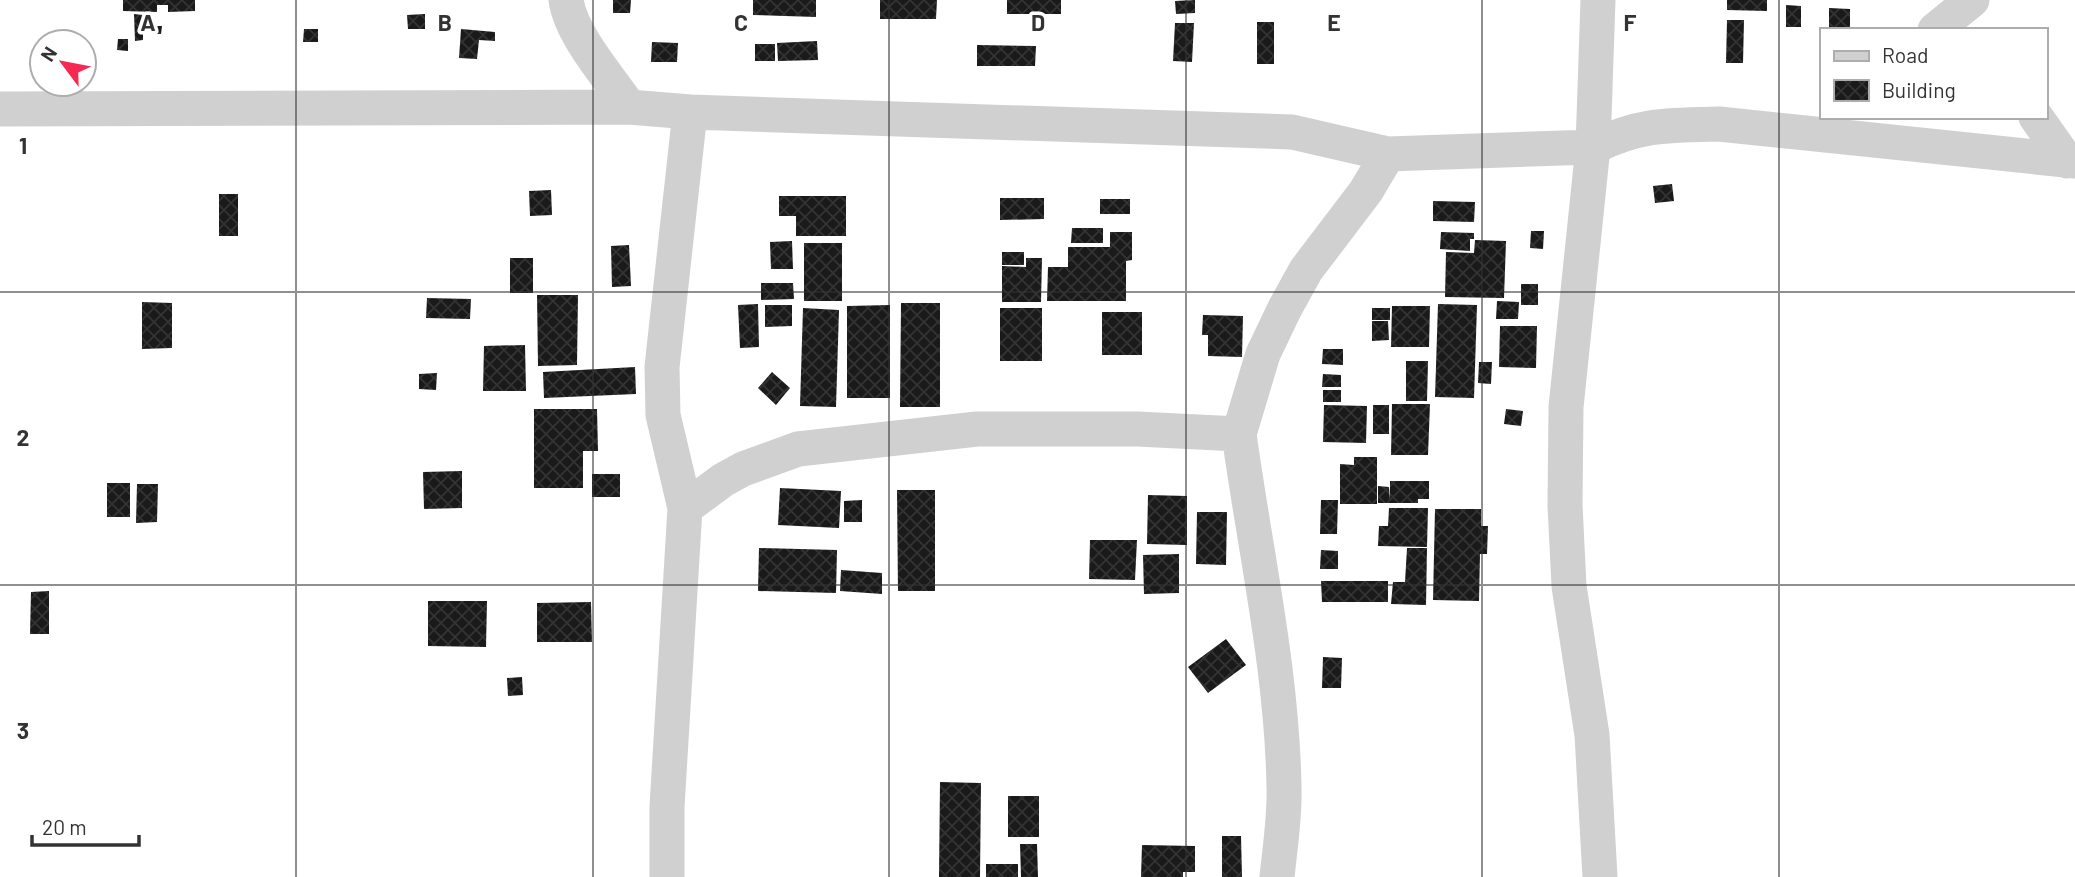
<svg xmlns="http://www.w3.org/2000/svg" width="2075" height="877" viewBox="0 0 2075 877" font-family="Barlow,sans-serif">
  <defs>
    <pattern id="building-cross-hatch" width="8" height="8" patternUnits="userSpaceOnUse" patternTransform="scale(1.75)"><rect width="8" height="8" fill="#1a1a1a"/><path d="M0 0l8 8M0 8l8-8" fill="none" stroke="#333"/></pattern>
  </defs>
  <rect width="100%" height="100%" fill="#fff"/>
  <path fill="url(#building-cross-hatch)" d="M 123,0 L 195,0 L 195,11 L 168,12 L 168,5 L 157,5 L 157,12 L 123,11 Z
    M 613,0 L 631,0 L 630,13 L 613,13 Z
    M 753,0 L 816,0 L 816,17 L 753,15 Z
    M 880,0 L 937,0 L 936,19 L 880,19 Z
    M 1007,0 L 1061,0 L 1061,14 L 1007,14 Z
    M 1195,0 L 1195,13 L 1176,14 L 1175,1 Z
    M 1727,0 L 1767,0 L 1767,11 L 1727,10 Z
    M 1786,5 L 1801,6 L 1801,27 L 1786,27 Z
    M 1829,8 L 1850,9 L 1850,27 L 1829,27 Z
    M 134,14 L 143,15 L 143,40 L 135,41 Z
    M 425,14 L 425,29 L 408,29 L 407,15 Z
    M 1727,20 L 1744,20 L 1743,63 L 1726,63 Z
    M 1257,22 L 1274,22 L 1274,64 L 1257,64 Z
    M 1175,23 L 1194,23 L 1192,62 L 1173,61 Z
    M 153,26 L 162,26 L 161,34 L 153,34 Z
    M 304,29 L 318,29 L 318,42 L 303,42 Z
    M 461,29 L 495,32 L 495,41 L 479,40 L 477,59 L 459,58 Z
    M 118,39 L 128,39 L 128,51 L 117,50 Z
    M 817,41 L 818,60 L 778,61 L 777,43 Z
    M 652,42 L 678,43 L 677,62 L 651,62 Z
    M 755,44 L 775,44 L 775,61 L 755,61 Z
    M 977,45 L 1036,46 L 1035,66 L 977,66 Z
    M 1672,184 L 1674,201 L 1655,203 L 1653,186 Z
    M 551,190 L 552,215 L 530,216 L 529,191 Z
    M 219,194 L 238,194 L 238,236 L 219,236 Z
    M 779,196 L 846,196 L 846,236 L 796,236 L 796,216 L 779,216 Z
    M 1000,198 L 1044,198 L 1044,219 L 1000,220 Z
    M 1100,199 L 1130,199 L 1130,214 L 1100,214 Z
    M 1433,201 L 1475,202 L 1474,222 L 1433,221 Z
    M 1072,228 L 1103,228 L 1103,243 L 1071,243 Z
    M 1531,231 L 1544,231 L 1543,249 L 1530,248 Z
    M 1110,232 L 1132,232 L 1132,260 L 1126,261 L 1126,301 L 1047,301 L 1048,267 L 1068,267 L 1068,247 L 1110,247 Z
    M 1441,232 L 1474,233 L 1474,239 L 1470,239 L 1470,251 L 1440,249 Z
    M 1475,240 L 1506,241 L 1504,298 L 1445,297 L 1446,252 L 1474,253 Z
    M 792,241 L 793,269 L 771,269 L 770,242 Z
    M 804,243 L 842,243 L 842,301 L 804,301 Z
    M 629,245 L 631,286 L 612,287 L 611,246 Z
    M 1002,252 L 1024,252 L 1024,265 L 1002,265 Z
    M 510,258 L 533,258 L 533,293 L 510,293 Z
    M 1026,258 L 1042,258 L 1041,302 L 1002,302 L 1002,266 L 1026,267 Z
    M 761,283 L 793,283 L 794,299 L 761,300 Z
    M 1521,284 L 1538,284 L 1538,305 L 1521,305 Z
    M 537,295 L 578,295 L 577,365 L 538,366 Z
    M 427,298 L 471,299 L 470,319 L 426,318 Z
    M 1497,301 L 1519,302 L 1518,319 L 1496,319 Z
    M 142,302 L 172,303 L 172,348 L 142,349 Z
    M 901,303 L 940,303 L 940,407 L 900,407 Z
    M 758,304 L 759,347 L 740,348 L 738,305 Z
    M 1438,304 L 1477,305 L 1474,398 L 1435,397 Z
    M 765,305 L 792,305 L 792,326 L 765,327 Z
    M 890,305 L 890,398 L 847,398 L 847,306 Z
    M 1392,306 L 1430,306 L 1429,347 L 1391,347 Z
    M 803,308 L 839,310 L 836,407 L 800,406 Z
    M 1000,308 L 1042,308 L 1042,361 L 1000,361 Z
    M 1372,308 L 1390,308 L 1390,320 L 1372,320 Z
    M 1102,312 L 1142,312 L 1142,355 L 1102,355 Z
    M 1203,315 L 1243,316 L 1242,357 L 1208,356 L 1208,335 L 1202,335 Z
    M 1372,321 L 1388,321 L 1389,340 L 1372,341 Z
    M 1500,326 L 1537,326 L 1536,368 L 1499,367 Z
    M 525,345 L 526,391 L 483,391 L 484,346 Z
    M 1323,349 L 1343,349 L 1343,365 L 1322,364 Z
    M 1406,361 L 1428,361 L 1427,401 L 1406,401 Z
    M 1479,362 L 1492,362 L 1491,384 L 1478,383 Z
    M 635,367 L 636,394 L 544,398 L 543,372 Z
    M 772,372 L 790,388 L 776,405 L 758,388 Z
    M 437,373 L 436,390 L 419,389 L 419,374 Z
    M 1323,374 L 1341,375 L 1341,387 L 1322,387 Z
    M 1323,390 L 1341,390 L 1341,402 L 1323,402 Z
    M 1392,404 L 1430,404 L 1428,455 L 1391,455 Z
    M 1324,405 L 1367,406 L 1366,443 L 1323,442 Z
    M 1373,405 L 1389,405 L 1389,434 L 1373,434 Z
    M 534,409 L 597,409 L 598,451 L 583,451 L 583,488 L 534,488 Z
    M 1506,409 L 1523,411 L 1521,426 L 1504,424 Z
    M 1354,457 L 1377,457 L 1377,504 L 1340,504 L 1340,464 L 1354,465 Z
    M 462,471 L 462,508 L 424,509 L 423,472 Z
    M 592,474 L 620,474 L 620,497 L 592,497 Z
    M 1390,481 L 1429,481 L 1429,499 L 1418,499 L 1418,503 L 1378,503 L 1378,486 L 1389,487 L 1390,500 Z
    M 107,483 L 130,483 L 130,517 L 107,517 Z
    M 137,484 L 158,484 L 157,522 L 136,523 Z
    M 780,488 L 841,491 L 839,528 L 778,525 Z
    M 897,490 L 935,490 L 935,591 L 898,591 Z
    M 1148,495 L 1187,496 L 1187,545 L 1147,544 Z
    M 862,500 L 862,522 L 844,522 L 844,501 Z
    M 1321,500 L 1338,500 L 1337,534 L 1320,534 Z
    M 1389,508 L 1428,508 L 1427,547 L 1378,546 L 1379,526 L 1388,526 Z
    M 1435,509 L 1481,509 L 1481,526 L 1488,526 L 1487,554 L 1480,554 L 1479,601 L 1433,600 Z
    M 1197,512 L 1227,512 L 1226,565 L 1196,564 Z
    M 1090,540 L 1137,540 L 1135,580 L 1089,579 Z
    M 759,548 L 837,550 L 836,593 L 758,591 Z
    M 1407,548 L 1427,548 L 1426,605 L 1391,604 L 1393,582 L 1405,582 Z
    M 1321,550 L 1338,551 L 1338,569 L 1320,569 Z
    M 1179,554 L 1179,593 L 1144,594 L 1143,555 Z
    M 841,570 L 882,573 L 882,594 L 840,591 Z
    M 1321,581 L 1388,581 L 1388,602 L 1322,602 Z
    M 49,591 L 49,634 L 30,634 L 31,592 Z
    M 428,601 L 487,601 L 486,647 L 428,646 Z
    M 591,602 L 592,642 L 537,642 L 537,603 Z
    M 1226,639 L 1246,665 L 1208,693 L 1188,667 Z
    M 1323,657 L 1342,658 L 1341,688 L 1322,688 Z
    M 522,677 L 523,695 L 508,696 L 507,678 Z
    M 940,782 L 981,783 L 980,877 L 939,877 Z
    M 1008,796 L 1039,796 L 1039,837 L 1008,837 Z
    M 1222,836 L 1241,836 L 1242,877 L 1222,877 Z
    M 1020,844 L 1037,844 L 1038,877 L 1021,877 Z
    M 1142,845 L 1195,846 L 1195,872 L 1183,872 L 1183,877 L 1141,877 Z
    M 986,864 L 1018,864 L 1018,877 L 986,877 Z"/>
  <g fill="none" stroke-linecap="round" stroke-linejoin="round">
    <path stroke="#d0d0d0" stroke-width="35" d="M 566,0 C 571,35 609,77 629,107
      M 1598,0 L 1593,147 L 1566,407 L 1565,505 L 1569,586 L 1592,735 L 1600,877
      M 1935,30 L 1972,0
      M 0,109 L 629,107 L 690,112 L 1292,132 L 1388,154 L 1593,147 C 1640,124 1668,125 1719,124 L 2075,161
      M 2036,117 L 2067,161
      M 1239,434 C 1255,551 1282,668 1284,787 C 1285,817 1280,847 1277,877
      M 685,508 L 723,480 L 743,469 L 798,449 L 977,429 L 1137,429 L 1239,434 L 1263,354 L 1285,308 L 1306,270 L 1366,191 L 1388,154
      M 667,877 L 667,807 L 685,508 L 663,415 L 662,367 L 690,112"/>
  </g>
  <path fill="none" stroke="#333" stroke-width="2" stroke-opacity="0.55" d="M 296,0 L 296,877M 593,0 L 593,877M 889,0 L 889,877M 1186,0 L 1186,877M 1482,0 L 1482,877M 1779,0 L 1779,877M 0,292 L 2075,292M 0,585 L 2075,585"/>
  <g font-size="23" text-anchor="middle" font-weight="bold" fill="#333" stroke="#fff" stroke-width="7" stroke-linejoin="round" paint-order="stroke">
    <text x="148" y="31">A</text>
    <text x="445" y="31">B</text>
    <text x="741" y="31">C</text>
    <text x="1038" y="31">D</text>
    <text x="1334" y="31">E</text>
    <text x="1630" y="31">F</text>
    <text x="23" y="154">1</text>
    <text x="23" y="446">2</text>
    <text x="23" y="739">3</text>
  </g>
  <rect x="1820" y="28" width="228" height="91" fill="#ffffff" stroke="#adadad" stroke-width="2"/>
  <rect x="1834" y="51" width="35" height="10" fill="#d0d0d0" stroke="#adadad" stroke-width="2"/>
  <text x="1882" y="63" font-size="21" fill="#333333">Road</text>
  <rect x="1834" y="80" width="35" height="21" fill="url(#building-cross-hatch)" stroke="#adadad" stroke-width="2"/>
  <text x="1882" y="98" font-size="21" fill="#333333">Building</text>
  <g transform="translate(63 63) rotate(302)"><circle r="33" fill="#ffffff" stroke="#adadad" stroke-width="2"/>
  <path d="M0-5L12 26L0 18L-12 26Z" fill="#f52951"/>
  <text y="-10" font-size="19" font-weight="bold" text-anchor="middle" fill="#333333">N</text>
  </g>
  <path d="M32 835v10h107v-10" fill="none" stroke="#333333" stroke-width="3.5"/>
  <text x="42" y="835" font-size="21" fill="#333333" stroke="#ffffff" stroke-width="5" paint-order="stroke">20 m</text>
</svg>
